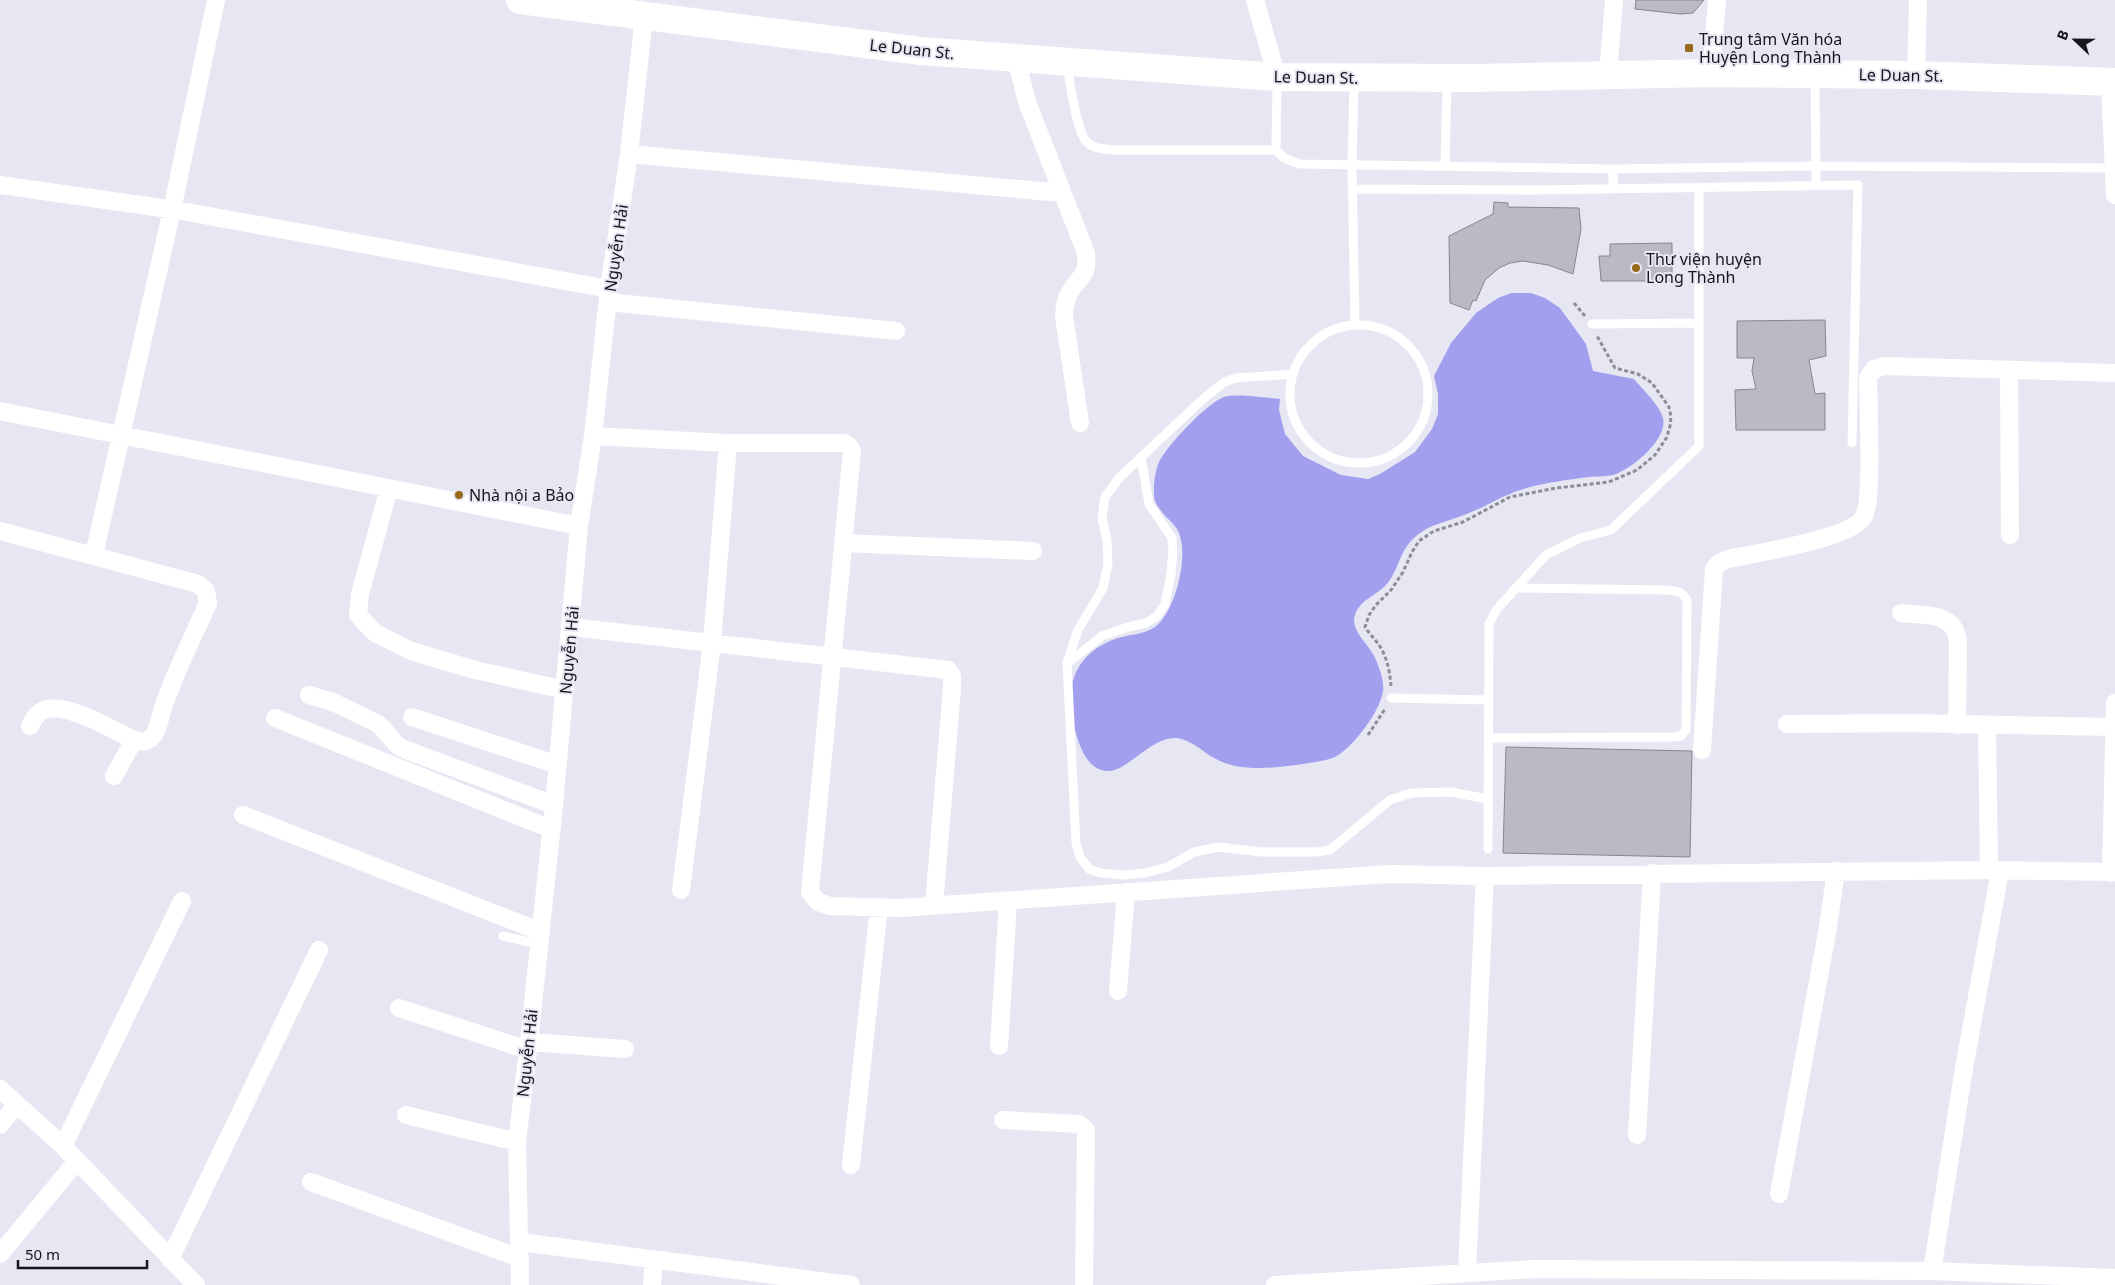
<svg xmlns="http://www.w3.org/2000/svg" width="2115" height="1285" viewBox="0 0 2115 1285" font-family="'Noto Sans',sans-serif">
  <rect width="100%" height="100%" fill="#e7e7f4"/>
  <path fill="#a19fee" d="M 1511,293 L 1531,293 L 1545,298 L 1560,308 L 1586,344 L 1593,371 L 1634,379 C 1643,390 1659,404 1663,418 C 1668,439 1634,467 1616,474 C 1608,477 1598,476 1589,477 C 1566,480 1542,483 1520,490 C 1502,496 1487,506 1469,513 C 1449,522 1429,523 1413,539 C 1399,552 1398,573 1385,586 C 1375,596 1359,601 1355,615 C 1350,628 1365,641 1371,651 C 1377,660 1382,674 1383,684 C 1387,704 1353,748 1335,757 C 1327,761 1297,765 1287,766 C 1265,769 1237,770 1218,760 C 1203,753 1192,739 1175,738 C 1149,738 1127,773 1106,771 C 1091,769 1084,756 1079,743 C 1063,698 1067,657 1115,639 C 1128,634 1144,635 1155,627 C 1164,620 1170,608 1174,597 C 1181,579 1187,547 1177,529 C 1171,520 1159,512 1155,501 C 1152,491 1155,469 1160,460 C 1169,444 1207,403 1224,397 C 1237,393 1266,398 1280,399 L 1279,410 L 1285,434 L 1303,456 L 1341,475 L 1368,479 L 1380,474 L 1415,452 L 1432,429 L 1438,414 L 1438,394 L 1434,376 L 1451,343 L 1476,313 L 1498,298 Z"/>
  <path fill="#babac7" stroke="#868692" d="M 1636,0 L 1704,0 L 1693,13 L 1680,14 L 1635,9 Z
    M 1494,202 L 1508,203 L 1508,207 L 1579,208 L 1581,229 L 1573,274 L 1548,265 L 1523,261 L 1510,263 L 1499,268 L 1485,280 L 1476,301 L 1473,300 L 1469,310 L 1450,303 L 1449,236 L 1493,214 Z
    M 1672,243 L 1672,281 L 1601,281 L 1599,256 L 1610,256 L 1610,244 Z
    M 1825,320 L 1826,356 L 1809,360 L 1815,394 L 1825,393 L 1825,430 L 1736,430 L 1735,390 L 1756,389 L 1752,371 L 1754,358 L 1737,358 L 1737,321 Z
    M 1506,747 L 1692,751 L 1690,857 L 1503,853 Z"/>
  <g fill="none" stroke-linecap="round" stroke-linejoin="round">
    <path stroke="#8d8d96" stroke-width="3" stroke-dasharray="4 2.5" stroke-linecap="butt" d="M 1574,303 L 1585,316
      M 1391,686 C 1390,674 1388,661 1382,650 C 1378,642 1370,635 1365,627 L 1369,615 L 1376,605 L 1391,590 L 1403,572 L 1412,552 L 1419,541 L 1434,531 L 1463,522 L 1510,497 L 1556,488 L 1609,482 L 1637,470 L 1655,455 L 1667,437 L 1670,426 L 1671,417 L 1669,407 L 1652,383 L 1638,374 L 1615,368 L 1597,336
      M 1368,735 L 1385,709"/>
    <path stroke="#fff" stroke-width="9" d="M 1067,65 C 1070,82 1076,129 1086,141 C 1092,149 1105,149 1115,150 L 1276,150
      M 1815,77 L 1816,185
      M 1277,80 L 1276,150 L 1284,158 L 1299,164 L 1613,169 L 1816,166 L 2114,168
      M 1354,80 L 1352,166 L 1355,325
      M 1445,166 L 1447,81
      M 1613,188 L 1613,169
      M 1353,189 L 1535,190 L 1858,185 L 1852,443
      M 1592,324 L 1699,323
      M1290 394a69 69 0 1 1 138 0a69 69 0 1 1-138 0Z
      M 1293,374 L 1236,378 L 1224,382 L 1203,399 L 1120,477 L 1105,497 L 1102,518 L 1107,540 L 1108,564 L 1103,588 L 1078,630 L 1067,663 L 1076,843 L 1080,857 L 1089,869 L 1100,873 L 1124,875 L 1145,873 L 1168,867 L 1194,852 L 1219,847 L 1261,852 L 1316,852 L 1330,850 L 1390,800 L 1411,793 L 1451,792 L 1488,799
      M 1068,663 L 1102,636 L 1128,627 L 1146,623 L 1157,616 L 1165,604 L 1171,574 L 1173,552 L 1172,538 L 1149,504 L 1141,457
      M 1391,698 L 1489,700
      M 1489,738 L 1674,737 L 1681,736 L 1686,730 L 1687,601 C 1683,591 1676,591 1666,590 L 1516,588
      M 1488,849 L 1489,624 L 1497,609 L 1546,555 L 1580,538 L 1611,530 L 1699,446 L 1699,187
      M 503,936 L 538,944"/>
    <path stroke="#fff" stroke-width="18" d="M 1255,0 L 1277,77
      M 1016,58 L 1027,102 L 1086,253 C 1088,279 1080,274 1070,292 C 1065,299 1065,307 1064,316 L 1080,423
      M 1711,73 L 1717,0
      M 1608,75 L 1614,0
      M 1916,75 L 1918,0
      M 2110,82 L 2115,195
      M 629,154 L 1062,193
      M 0,185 L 176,210 L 609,289
      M 608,302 L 896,331
      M 2009,371 L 2010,535
      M 0,411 L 579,526
      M 593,436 L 728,443 L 845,443 L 849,446 L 852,451 L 810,892 L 818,902 L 830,906 L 900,908 L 1390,874 L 1485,876 L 1989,870 L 2115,872
      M 389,488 L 360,594 L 358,615 L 375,633 L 411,651 L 475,670 L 565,690
      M 0,531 L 198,584 L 206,591 L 208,603 C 193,637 176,670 164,705 C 160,715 159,730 152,737 C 146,743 141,742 134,740 C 115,731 62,699 42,711 C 36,714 33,720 30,726
      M 843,543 L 1033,551
      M 94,555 L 172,210 L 216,0
      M 1901,613 C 1925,616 1954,611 1958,641 L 1957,725
      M 571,627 L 948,670 L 952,676 L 952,688 L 934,905
      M 309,695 L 333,702 L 378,724 C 388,732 390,740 401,748 L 554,805
      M 412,717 L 558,765
      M 275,718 L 551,829
      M 1787,724 L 1910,723 L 2114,727
      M 1987,725 L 1989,870
      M 1702,750 L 1714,569 L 1719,563 L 1728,559 C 1754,553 1854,539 1864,516 C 1869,506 1868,493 1869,482 C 1870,447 1869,413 1868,378 L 1874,369 L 1885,366 L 2115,373
      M 114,776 L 134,740
      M 243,815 L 539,931
      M 2111,873 L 2115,703
      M 681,890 L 712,643 L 728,443
      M 1118,991 L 1126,892
      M 399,1008 L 528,1050
      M 529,1042 L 625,1049
      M 999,1046 L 1008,902
      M 0,1089 L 63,1146 L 196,1285
      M 406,1115 L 517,1142
      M 1003,1120 L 1079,1124 L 1086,1130 L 1084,1285
      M 0,1125 L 17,1104
      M 1637,1135 L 1652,873
      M 63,1146 L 182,901
      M 851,1165 L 879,907
      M 311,1182 L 520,1258
      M 1779,1194 L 1827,933 L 1836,871
      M 520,1242 L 851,1285
      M 0,1254 L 77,1161
      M 170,1259 L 319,950
      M 1932,1271 L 1964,1068 L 2000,871
      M 1467,1273 L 1485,876
      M 520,1285 L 517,1142 L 529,1042 L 554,805 L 579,526 L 593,436 L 609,289 L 629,154 L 644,17
      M 652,1285 L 654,1259
      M 1275,1285 L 1535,1269 L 1932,1271 L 2115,1278"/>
    <path stroke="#fff" stroke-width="28" d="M 520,0 L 921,51 L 1277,77 L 1473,78 L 1711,73 L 1916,75 L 2115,82"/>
  </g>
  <g fill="#99691a" stroke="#e7e7f4" stroke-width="2">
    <rect x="1684" y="43" width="10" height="10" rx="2.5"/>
    <circle cx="1636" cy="268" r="5"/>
    <circle cx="459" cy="495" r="5"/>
  </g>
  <g text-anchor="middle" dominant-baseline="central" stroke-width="4" stroke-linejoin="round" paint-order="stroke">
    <g font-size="16" fill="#16161b" stroke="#e7e7f4" text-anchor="start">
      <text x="1699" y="39">Trung tâm Văn hóa<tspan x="1699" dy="18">Huyện Long Thành</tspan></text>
      <text x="1646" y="259">Thư viện huyện<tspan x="1646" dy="18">Long Thành</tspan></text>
      <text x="469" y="495">Nhà nội a Bảo</text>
    </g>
    <g font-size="16" fill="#16161b" stroke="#e7e7f4">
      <text transform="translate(912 49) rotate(6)">Le Duan St.</text>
      <text transform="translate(1901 75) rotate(1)">Le Duan St.</text>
      <text transform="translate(1316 77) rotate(1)">Le Duan St.</text>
      <text transform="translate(616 248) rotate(-82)">Nguyễn Hải</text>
      <text transform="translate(569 650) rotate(-85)">Nguyễn Hải</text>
      <text transform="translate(527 1053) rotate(-84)">Nguyễn Hải</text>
    </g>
  </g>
  <g transform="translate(2075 40) rotate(292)" stroke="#e7e7f4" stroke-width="4" paint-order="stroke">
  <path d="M0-4L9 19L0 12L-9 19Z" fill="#16161b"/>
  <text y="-8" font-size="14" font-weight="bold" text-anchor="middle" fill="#16161b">B</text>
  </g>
  <path d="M18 1260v8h129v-8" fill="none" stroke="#16161b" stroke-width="2.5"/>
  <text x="25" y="1260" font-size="15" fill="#16161b" stroke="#e7e7f4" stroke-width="4" paint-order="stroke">50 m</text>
</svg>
